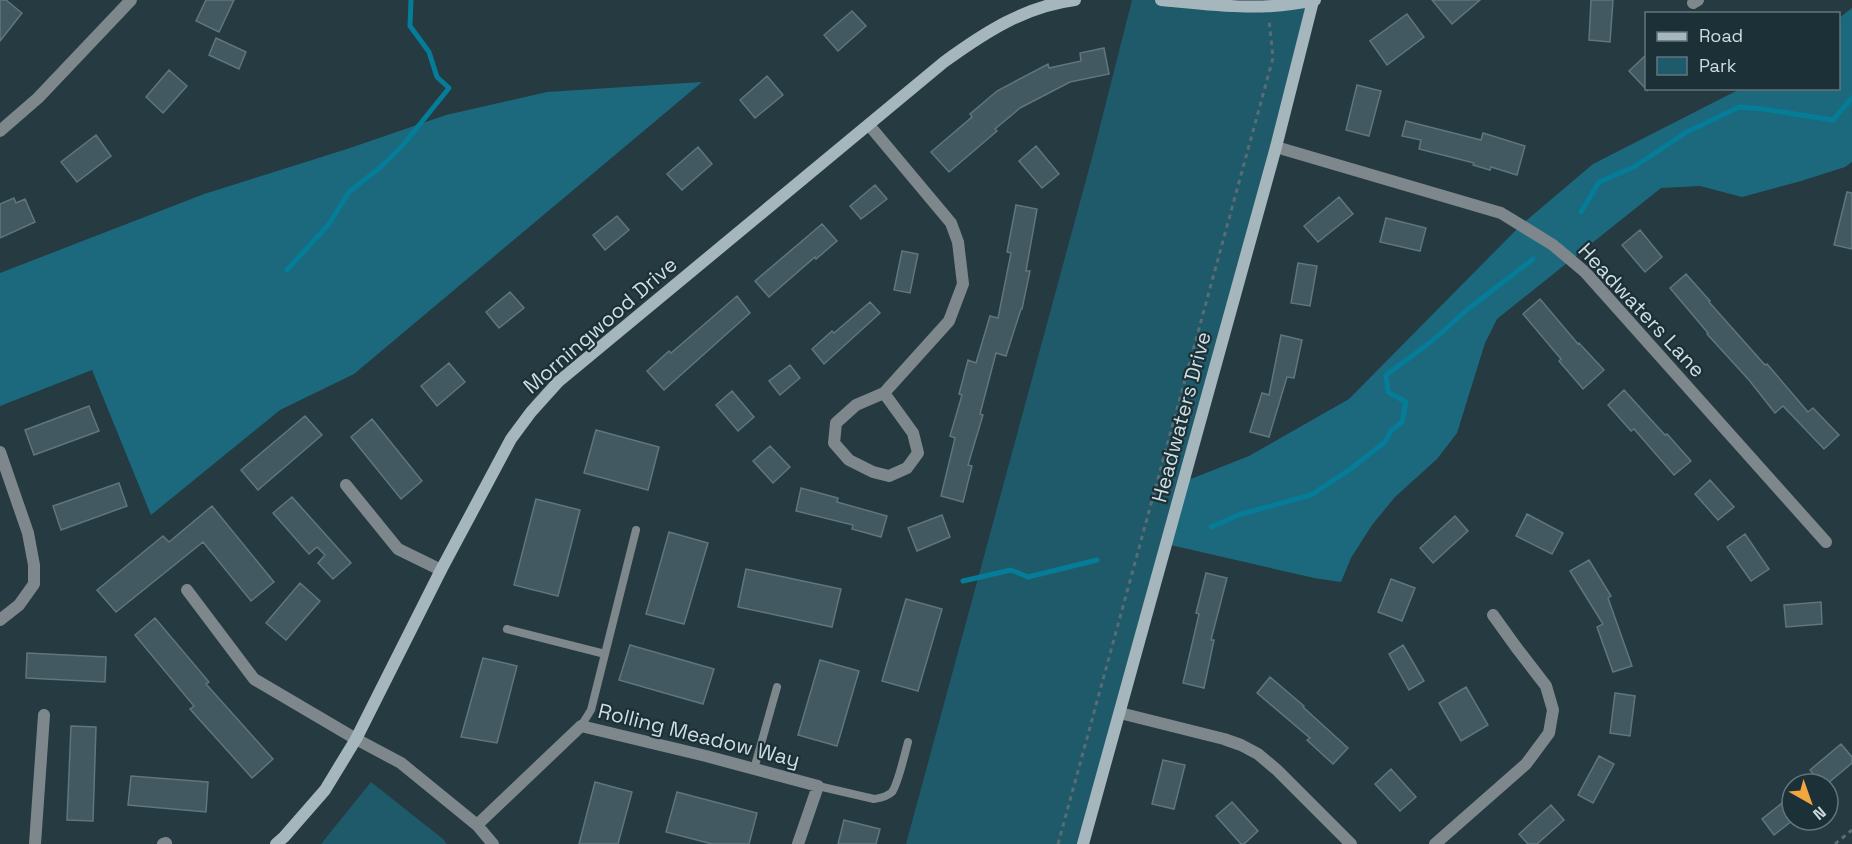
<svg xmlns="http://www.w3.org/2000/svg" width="1852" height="844" viewBox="0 0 1852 844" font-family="'Space Grotesk',sans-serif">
  <rect width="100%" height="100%" fill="#253a41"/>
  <path fill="#1f5a6b" d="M 1132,0 L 1161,0 L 1233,7 L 1313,1 L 1083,844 L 906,844 L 1093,154 Z
    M 371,782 L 443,839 L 447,844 L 321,844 Z"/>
  <path fill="#1c697e" d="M 1852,8 L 1852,162 L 1845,167 L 1801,181 L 1742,197 L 1700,186 L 1661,188 L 1497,319 L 1485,343 L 1457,433 L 1437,459 L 1395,497 L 1372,525 L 1351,558 L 1341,582 L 1314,578 L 1166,544 L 1183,482 L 1249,456 L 1349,399 L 1521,225 L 1593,164 L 1740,89 L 1838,88 L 1839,18 Z
    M 702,82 L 354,374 L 280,410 L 151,515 L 92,370 L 0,406 L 0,273 L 204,194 L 347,149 L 446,115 L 547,92 Z"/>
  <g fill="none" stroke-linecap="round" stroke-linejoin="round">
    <path stroke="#057c98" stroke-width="5" d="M 1581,212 L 1599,182 L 1634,167 L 1685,133 L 1739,107 L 1763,109 L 1833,120 L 1852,98
      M 287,270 L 329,224 L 349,192 L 382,166 L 404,144 L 449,88 L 437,77 L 429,52 L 410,26 L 411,0
      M 1211,527 L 1241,514 L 1311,495 L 1349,470 L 1385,442 L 1391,431 L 1402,422 L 1406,402 L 1388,392 L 1386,375 L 1432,341 L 1468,309 L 1533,259
      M 963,581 L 1011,570 L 1028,577 L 1097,560"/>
  </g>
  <path fill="#435961" stroke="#5f767e" stroke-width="1.5" d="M 0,0 L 6,0 L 22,13 L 0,41 Z
    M 206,0 L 234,0 L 219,32 L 196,21 Z
    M 1432,0 L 1480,0 L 1452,24 Z
    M 1591,0 L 1613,0 L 1610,42 L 1589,40 Z
    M 852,11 L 866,26 L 838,51 L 824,35 Z
    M 1407,14 L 1424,37 L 1387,65 L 1370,41 Z
    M 216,38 L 246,52 L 239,69 L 209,55 Z
    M 1104,48 L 1109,74 L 1070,82 L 1020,108 L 995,129 L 997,131 L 949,172 L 931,152 L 972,117 L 970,114 L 997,91 L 1048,64 L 1049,68 L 1081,61 L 1080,53 Z
    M 1647,54 L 1647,90 L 1629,71 Z
    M 169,70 L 187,86 L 163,113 L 146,97 Z
    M 767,76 L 783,95 L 755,118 L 740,100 Z
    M 1357,85 L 1381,91 L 1369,136 L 1346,130 Z
    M 1406,121 L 1481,140 L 1483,133 L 1525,146 L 1517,175 L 1491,167 L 1490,170 L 1473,165 L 1474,163 L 1419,149 L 1421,140 L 1402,136 Z
    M 96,135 L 111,156 L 77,182 L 61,162 Z
    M 1036,146 L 1059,174 L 1042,188 L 1019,161 Z
    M 698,147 L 712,164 L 682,190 L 667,174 Z
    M 875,185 L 887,199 L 861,219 L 850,206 Z
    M 1847,192 L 1852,193 L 1852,249 L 1834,245 Z
    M 1339,197 L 1353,214 L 1318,242 L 1304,226 Z
    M 14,198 L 16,203 L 25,199 L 35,222 L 0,238 L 0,204 Z
    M 1016,205 L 1037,209 L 1026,271 L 1030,271 L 1022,309 L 1021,309 L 1006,356 L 996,353 L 980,414 L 983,415 L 968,465 L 972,466 L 963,502 L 941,496 L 955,438 L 950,436 L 962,395 L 959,394 L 968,360 L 976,363 L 990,316 L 998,318 L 1011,253 L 1007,252 Z
    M 617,216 L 629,230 L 605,250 L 593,235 Z
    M 1386,218 L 1426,228 L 1420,251 L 1380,242 Z
    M 822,224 L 837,241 L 816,259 L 815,257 L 769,297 L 755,281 Z
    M 1640,230 L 1662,257 L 1645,272 L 1622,245 Z
    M 902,251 L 918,254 L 910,293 L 894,290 Z
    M 1298,263 L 1317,266 L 1310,306 L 1291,303 Z
    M 1686,274 L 1710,301 L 1709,302 L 1765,365 L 1767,364 L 1808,412 L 1813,408 L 1839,435 L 1824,449 L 1783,406 L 1775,413 L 1749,380 L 1707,334 L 1708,333 L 1670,288 Z
    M 510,292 L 524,308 L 499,328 L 486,312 Z
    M 737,296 L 750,313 L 664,390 L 647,371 L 669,351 L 671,353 Z
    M 1540,299 L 1578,344 L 1579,343 L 1604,370 L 1583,389 L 1559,361 L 1561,359 L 1523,314 Z
    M 870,302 L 880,313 L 824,364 L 812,349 L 832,331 L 834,333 Z
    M 1281,335 L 1302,340 L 1294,378 L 1287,377 L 1269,437 L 1250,432 L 1262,393 L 1269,395 Z
    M 449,363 L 465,382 L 437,406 L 421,386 Z
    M 790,365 L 800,378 L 780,395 L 769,381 Z
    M 1624,390 L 1665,435 L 1667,434 L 1691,461 L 1674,475 L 1634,429 L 1631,431 L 1608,405 Z
    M 732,391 L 754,417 L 738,431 L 716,405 Z
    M 89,406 L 99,431 L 34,455 L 25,430 Z
    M 305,416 L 322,435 L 258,490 L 241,470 Z
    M 372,419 L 422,481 L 401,499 L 351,437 Z
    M 596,430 L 659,447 L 648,490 L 584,473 Z
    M 770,446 L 790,467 L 773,483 L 753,461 Z
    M 1710,480 L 1734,507 L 1718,520 L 1695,494 Z
    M 119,483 L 127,506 L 61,530 L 53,506 Z
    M 801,488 L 838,498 L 837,502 L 887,516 L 881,537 L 852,529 L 853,525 L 796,511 Z
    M 292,497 L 351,563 L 333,579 L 318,563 L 325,555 L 317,547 L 309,554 L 273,513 Z
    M 536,499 L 580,510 L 558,596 L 514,585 Z
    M 212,506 L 274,582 L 251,601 L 203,542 L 116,612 L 97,590 L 163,536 L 169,542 Z
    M 1527,514 L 1563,533 L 1552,554 L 1516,536 Z
    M 942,515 L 950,537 L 917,551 L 908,528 Z
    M 1455,516 L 1468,531 L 1433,563 L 1420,548 Z
    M 669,532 L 708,543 L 684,624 L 646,614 Z
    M 1745,534 L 1769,569 L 1751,581 L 1727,547 Z
    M 1589,560 L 1611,596 L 1608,598 L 1632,666 L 1613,672 L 1597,627 L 1603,624 L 1570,571 Z
    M 746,569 L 841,589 L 832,627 L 738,607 Z
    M 1206,573 L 1227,578 L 1211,640 L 1214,640 L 1204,688 L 1183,683 L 1199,614 L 1196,613 Z
    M 1391,579 L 1415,588 L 1402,621 L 1378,612 Z
    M 300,583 L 320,601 L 286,640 L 266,623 Z
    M 906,599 L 942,609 L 918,691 L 882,681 Z
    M 1821,602 L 1822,624 L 1786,627 L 1784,605 Z
    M 155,618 L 209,682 L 206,684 L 273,759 L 252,778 L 190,709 L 194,706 L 135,635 Z
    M 630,645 L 714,669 L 703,704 L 619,680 Z
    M 1403,645 L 1424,681 L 1409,690 L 1389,654 Z
    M 27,653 L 106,657 L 105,682 L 26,678 Z
    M 483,658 L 517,666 L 497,743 L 461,737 Z
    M 820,660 L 859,671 L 837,746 L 798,735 Z
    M 1270,677 L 1304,706 L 1303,707 L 1348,748 L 1333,764 L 1307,740 L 1310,738 L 1257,693 Z
    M 1466,687 L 1488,725 L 1461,741 L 1439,703 Z
    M 1615,693 L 1635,696 L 1630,736 L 1610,733 Z
    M 71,726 L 96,727 L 93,821 L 67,820 Z
    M 1841,744 L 1852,757 L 1852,763 L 1827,784 L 1821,784 L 1810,770 Z
    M 1599,756 L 1614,764 L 1593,803 L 1578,795 Z
    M 1163,760 L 1185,765 L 1174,809 L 1152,804 Z
    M 1391,769 L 1416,797 L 1400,811 L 1375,784 Z
    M 131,776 L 208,782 L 206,812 L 128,805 Z
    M 595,782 L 632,792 L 618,844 L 579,844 Z
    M 677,792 L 757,813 L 749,844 L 712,844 L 666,832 Z
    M 1792,795 L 1792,821 L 1774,835 L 1762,819 Z
    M 1232,802 L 1258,831 L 1244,844 L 1241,844 L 1216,816 Z
    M 1551,805 L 1564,820 L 1537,844 L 1528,844 L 1519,834 Z
    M 844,820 L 880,829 L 876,844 L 838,844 Z"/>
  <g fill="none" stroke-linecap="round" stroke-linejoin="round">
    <path stroke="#596c72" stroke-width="3" stroke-dasharray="4.5 4.5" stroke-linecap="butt" d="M 1058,844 L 1273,58 L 1269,20
      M 1835,844 L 1852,830"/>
    <path stroke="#7e888c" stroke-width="8" d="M 507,629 L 605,654
      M 581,726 L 591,710 L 636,530
      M 754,769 L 777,687
      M 818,786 L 874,799 C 880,798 887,797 892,792 C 898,784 905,753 908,742"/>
    <path stroke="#7e888c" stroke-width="12" d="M 1693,3 L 1698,0
      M 869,125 L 951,223 L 958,242 L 963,284 L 949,321 L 884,393 L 856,405 L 836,423 L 834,443 L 849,460 L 873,472 L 889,476 L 907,468 L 918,453 L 913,433 L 884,393
      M 0,131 L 38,98 L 131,0
      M 1276,147 L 1501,213 L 1553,245 L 1585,272 L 1826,542
      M 0,452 L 28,533 L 34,565 L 34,584 L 19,605 L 0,620
      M 346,485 L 398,549 L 441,570
      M 187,590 L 254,679 L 356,739 L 401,763 L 477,825 L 493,844
      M 1120,713 L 1224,739 L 1241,745 L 1258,754 L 1277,770 L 1351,844
      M 477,825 L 581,726 L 706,756 L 818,786 L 798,844
      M 35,844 L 44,715
      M 163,844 L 166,843
      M 1435,844 L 1526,764 L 1549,733 L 1553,710 L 1546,686 L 1516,647 L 1493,615"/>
    <path stroke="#a5b6bc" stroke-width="12" d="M 1161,0 C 1213,5 1263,12 1315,0
      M 276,844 L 284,837 L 325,790 L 356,739 L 441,570 L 511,439 L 531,412 L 558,382 L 944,62 C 984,33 1025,6 1075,0
      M 1083,844 L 1276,147 L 1313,1"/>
  </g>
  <g text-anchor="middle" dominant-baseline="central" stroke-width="4.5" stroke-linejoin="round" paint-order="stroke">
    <g font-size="21" fill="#cfdce0" stroke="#1b3037">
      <text transform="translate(1642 310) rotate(47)">Headwaters Lane</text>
      <text transform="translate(600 325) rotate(-41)">Morningwood Drive</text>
      <text transform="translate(1181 417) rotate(-75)">Headwaters Drive</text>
      <text transform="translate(699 735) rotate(14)">Rolling Meadow Way</text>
    </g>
  </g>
  <rect x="1645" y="12" width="195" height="78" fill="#1b3037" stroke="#63757b" stroke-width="1.5"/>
  <rect x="1657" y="32" width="30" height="9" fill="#a5b6bc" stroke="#63757b" stroke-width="1.5"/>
  <text x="1699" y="42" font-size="18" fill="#cfdce0">Road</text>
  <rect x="1657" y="57" width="30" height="18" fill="#1f5a6b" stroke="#63757b" stroke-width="1.5"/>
  <text x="1699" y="72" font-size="18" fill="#cfdce0">Park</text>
  <g transform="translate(1810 802) rotate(140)"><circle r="28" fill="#1b3037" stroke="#63757b" stroke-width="1.5"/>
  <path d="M0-4.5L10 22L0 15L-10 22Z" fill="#f1a63f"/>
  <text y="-9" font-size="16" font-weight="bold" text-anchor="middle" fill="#cfdce0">N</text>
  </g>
</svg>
